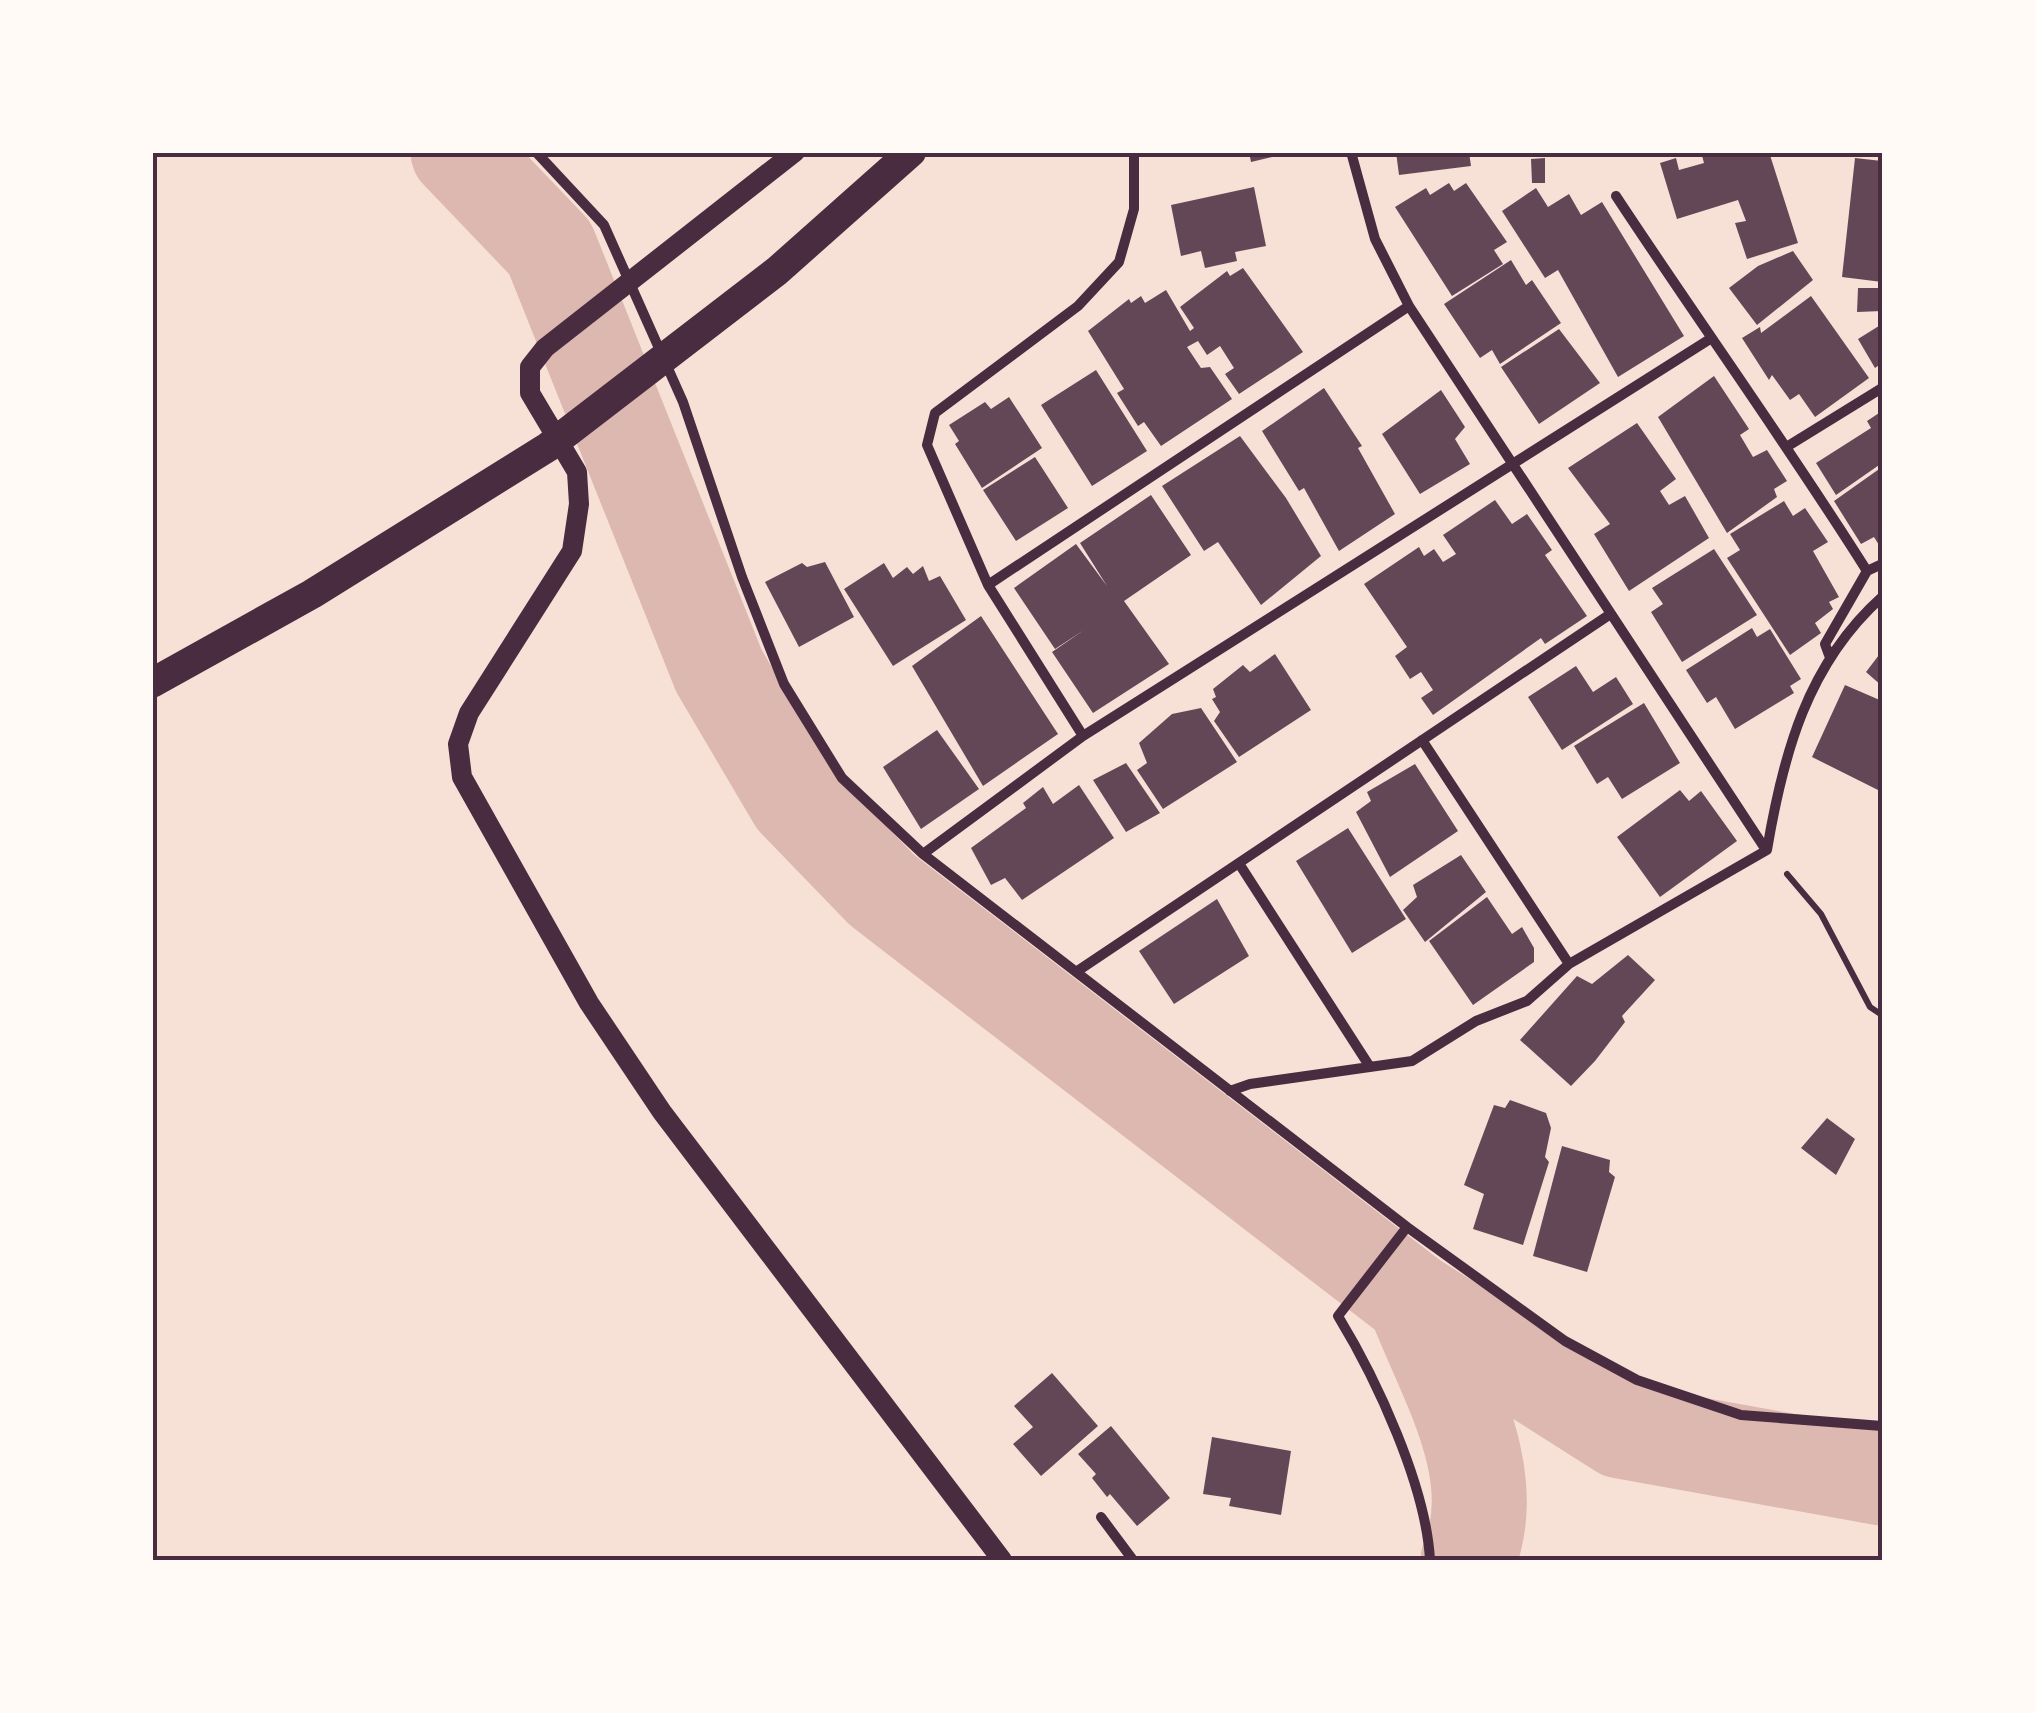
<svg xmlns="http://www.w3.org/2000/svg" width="2035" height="1713" viewBox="0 0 2035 1713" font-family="Commissioner,sans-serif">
  <rect width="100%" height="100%" fill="#f7e1d7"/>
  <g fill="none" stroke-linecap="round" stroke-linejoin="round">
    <path stroke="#dcb8b0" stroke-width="95" d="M 458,152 L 550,248 L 719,671 L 795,800 L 882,890 L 1414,1300 L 1621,1431 L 1882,1478
      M 1414,1300 C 1446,1382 1504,1474 1468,1560"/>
  </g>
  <path fill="#644757" d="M 1249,152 L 1284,152 L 1284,154 L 1251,162 Z
    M 1396,152 L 1469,152 L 1471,166 L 1399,175 Z
    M 1701,152 L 1769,152 L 1798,243 L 1747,259 L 1735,223 L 1746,221 L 1738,200 L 1677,219 L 1660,163 L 1676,158 L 1679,170 L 1704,163 Z
    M 1545,158 L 1545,183 L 1532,183 L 1531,159 Z
    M 1855,158 L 1882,161 L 1882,282 L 1842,277 Z
    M 1449,183 L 1454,191 L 1466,183 L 1507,242 L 1494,250 L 1503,264 L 1452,296 L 1395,207 L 1426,188 L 1430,195 Z
    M 1254,187 L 1266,246 L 1235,252 L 1237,261 L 1205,268 L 1201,251 L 1181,256 L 1171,205 Z
    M 1536,188 L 1548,207 L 1569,194 L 1581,215 L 1602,202 L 1684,336 L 1618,377 L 1558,270 L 1545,278 L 1502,211 Z
    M 1793,251 L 1813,280 L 1757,325 L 1729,288 L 1758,266 Z
    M 1511,260 L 1526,285 L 1532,280 L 1561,323 L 1500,364 L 1492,350 L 1480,358 L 1444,304 Z
    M 1243,268 L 1303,352 L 1239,394 L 1225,374 L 1234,368 L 1220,346 L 1207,355 L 1198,341 L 1187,347 L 1201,368 L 1210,367 L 1232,399 L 1161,446 L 1144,422 L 1138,426 L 1117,393 L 1124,389 L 1088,331 L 1129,299 L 1131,303 L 1141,296 L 1145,303 L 1166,290 L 1190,331 L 1194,328 L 1180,307 L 1227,271 L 1230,276 Z
    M 1858,288 L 1882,288 L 1882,311 L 1857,312 Z
    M 1811,296 L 1869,378 L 1815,417 L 1799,394 L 1790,400 L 1772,375 L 1769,380 L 1742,338 L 1760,327 L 1761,333 Z
    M 1882,324 L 1882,363 L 1875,368 L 1858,339 Z
    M 1559,329 L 1600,383 L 1539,424 L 1501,367 Z
    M 1096,370 L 1147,451 L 1092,486 L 1041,405 Z
    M 1714,376 L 1749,429 L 1740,435 L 1753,457 L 1767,450 L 1787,481 L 1774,489 L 1777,497 L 1727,533 L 1658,417 Z
    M 1324,388 L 1362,446 L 1358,448 L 1395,514 L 1339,551 L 1304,488 L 1299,491 L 1262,431 Z
    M 1441,390 L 1465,427 L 1455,439 L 1470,464 L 1420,494 L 1382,434 Z
    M 1009,397 L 1042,448 L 982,488 L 955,444 L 959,441 L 949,425 L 985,402 L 991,409 Z
    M 1882,411 L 1882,463 L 1836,495 L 1816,463 L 1871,428 L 1867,421 Z
    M 1637,423 L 1676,479 L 1660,491 L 1669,505 L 1685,496 L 1709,538 L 1629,591 L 1594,534 L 1610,524 L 1568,468 Z
    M 1240,436 L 1286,498 L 1321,556 L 1261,605 L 1218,542 L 1204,551 L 1162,486 Z
    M 1035,457 L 1068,508 L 1016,541 L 983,490 Z
    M 1882,467 L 1882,550 L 1874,537 L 1861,544 L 1834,501 Z
    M 1151,495 L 1191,555 L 1124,601 L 1169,664 L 1093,713 L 1052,652 L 1084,630 L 1055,649 L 1014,588 L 1076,544 L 1107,586 L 1080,543 Z
    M 1495,500 L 1512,524 L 1527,514 L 1552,550 L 1545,555 L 1587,616 L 1545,644 L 1541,638 L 1433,715 L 1421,698 L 1433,690 L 1421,672 L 1410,679 L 1395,656 L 1407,647 L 1364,584 L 1419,547 L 1424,556 L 1434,549 L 1443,562 L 1456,554 L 1443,535 Z
    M 1784,501 L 1793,516 L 1805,508 L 1828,542 L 1813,551 L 1839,597 L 1829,602 L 1833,609 L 1815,623 L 1821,633 L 1790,655 L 1727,558 L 1740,550 L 1730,534 Z
    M 1714,549 L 1757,615 L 1682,662 L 1651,612 L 1663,604 L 1652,588 Z
    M 825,562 L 854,617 L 799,647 L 765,582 L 802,563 L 807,567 Z
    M 884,563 L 893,578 L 907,567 L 913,574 L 923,566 L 929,581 L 940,576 L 966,620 L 893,666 L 844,589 Z
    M 981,616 L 1058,734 L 983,786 L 912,666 Z
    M 1752,628 L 1757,637 L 1770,629 L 1801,679 L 1790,686 L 1794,693 L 1735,729 L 1716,697 L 1707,703 L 1686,670 Z
    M 1882,651 L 1882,686 L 1866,672 Z
    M 1275,654 L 1311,710 L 1239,757 L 1214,721 L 1220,712 L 1212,699 L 1216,697 L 1213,689 L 1243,665 L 1250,672 Z
    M 1576,666 L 1593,692 L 1616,677 L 1633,704 L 1562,750 L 1528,697 Z
    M 1845,685 L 1882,701 L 1882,792 L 1812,757 Z
    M 1644,703 L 1680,763 L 1622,799 L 1608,777 L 1597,784 L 1574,746 Z
    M 1201,708 L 1237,762 L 1163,809 L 1137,770 L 1147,763 L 1139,743 L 1172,714 Z
    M 937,730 L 979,789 L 921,829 L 883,767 Z
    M 1126,763 L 1160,813 L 1126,832 L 1093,780 Z
    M 1415,764 L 1458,831 L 1390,877 L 1356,812 L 1371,801 L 1367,792 Z
    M 1079,785 L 1114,838 L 1022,900 L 1005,878 L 991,885 L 971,848 L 1026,808 L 1023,803 L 1043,787 L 1053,804 Z
    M 1680,790 L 1689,801 L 1701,791 L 1737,841 L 1660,897 L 1617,837 Z
    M 1348,828 L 1406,919 L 1352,953 L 1296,861 Z
    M 1461,855 L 1486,892 L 1425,942 L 1403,910 L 1417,897 L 1413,885 Z
    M 1487,897 L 1512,934 L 1522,927 L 1534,948 L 1534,962 L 1473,1005 L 1429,941 Z
    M 1217,899 L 1249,956 L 1174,1004 L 1139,951 Z
    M 1628,955 L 1655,980 L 1622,1016 L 1625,1022 L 1595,1061 L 1571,1086 L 1520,1040 L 1577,976 L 1592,984 Z
    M 1510,1100 L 1546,1113 L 1551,1128 L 1545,1157 L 1549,1162 L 1523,1245 L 1473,1229 L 1484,1194 L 1464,1185 L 1494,1105 L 1505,1108 Z
    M 1827,1118 L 1855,1139 L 1836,1175 L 1801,1148 Z
    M 1562,1146 L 1610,1160 L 1609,1172 L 1615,1177 L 1587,1272 L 1533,1256 Z
    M 1052,1373 L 1098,1426 L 1041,1476 L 1013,1444 L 1033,1427 L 1014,1406 Z
    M 1111,1426 L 1170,1498 L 1137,1526 L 1110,1494 L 1107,1497 L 1092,1478 L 1096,1474 L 1078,1454 Z
    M 1212,1437 L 1291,1451 L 1281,1515 L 1229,1506 L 1231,1498 L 1203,1494 Z"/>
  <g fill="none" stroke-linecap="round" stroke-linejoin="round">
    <path stroke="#4a2c40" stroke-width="6" d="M 1787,874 L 1821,914 L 1870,1007 L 1882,1015"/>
    <path stroke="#4a2c40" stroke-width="10" d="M 536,152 L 604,225 L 683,402 L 742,577 L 784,684 L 842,778 L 923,854 L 1407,1227 L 1565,1341 L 1637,1380 L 1741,1415 L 1882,1426
      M 1351,152 L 1375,239 L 1409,306 L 1766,850
      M 1616,196 C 1699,322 1787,444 1867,571 L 1825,644 L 1829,655
      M 1788,446 L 1882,388
      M 1867,571 L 1882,564
      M 988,585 L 1409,306
      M 1083,736 L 988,585 L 927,445 L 935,413 L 1078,306 L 1119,262 L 1134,209 L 1134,152
      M 1422,740 L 1569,964
      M 923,854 L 1083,736 L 1710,339
      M 1240,865 L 1370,1067
      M 1076,972 L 1609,615
      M 1230,1091 L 1250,1084 L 1412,1061 L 1476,1021 L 1527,1001 L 1569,964 L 1767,850 C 1783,755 1807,664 1882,597
      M 1407,1227 L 1338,1316 C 1377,1380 1426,1486 1430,1560
      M 1101,1517 L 1133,1560"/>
    <path stroke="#4a2c40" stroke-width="20" d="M 795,152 L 545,348 L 530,367 L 530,393 L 577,472 L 579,504 L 572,551 L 469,713 L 458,744 L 462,777 L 589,1003 L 662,1112 L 1002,1560"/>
    <path stroke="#4a2c40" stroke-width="30" d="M 152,683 L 312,594 L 548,447 L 777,271 L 911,152"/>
  </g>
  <rect width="2035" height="1713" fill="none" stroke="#fffaf5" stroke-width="310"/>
  <rect x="155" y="155" width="1725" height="1403" fill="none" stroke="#4a2c40" stroke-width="4"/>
</svg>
